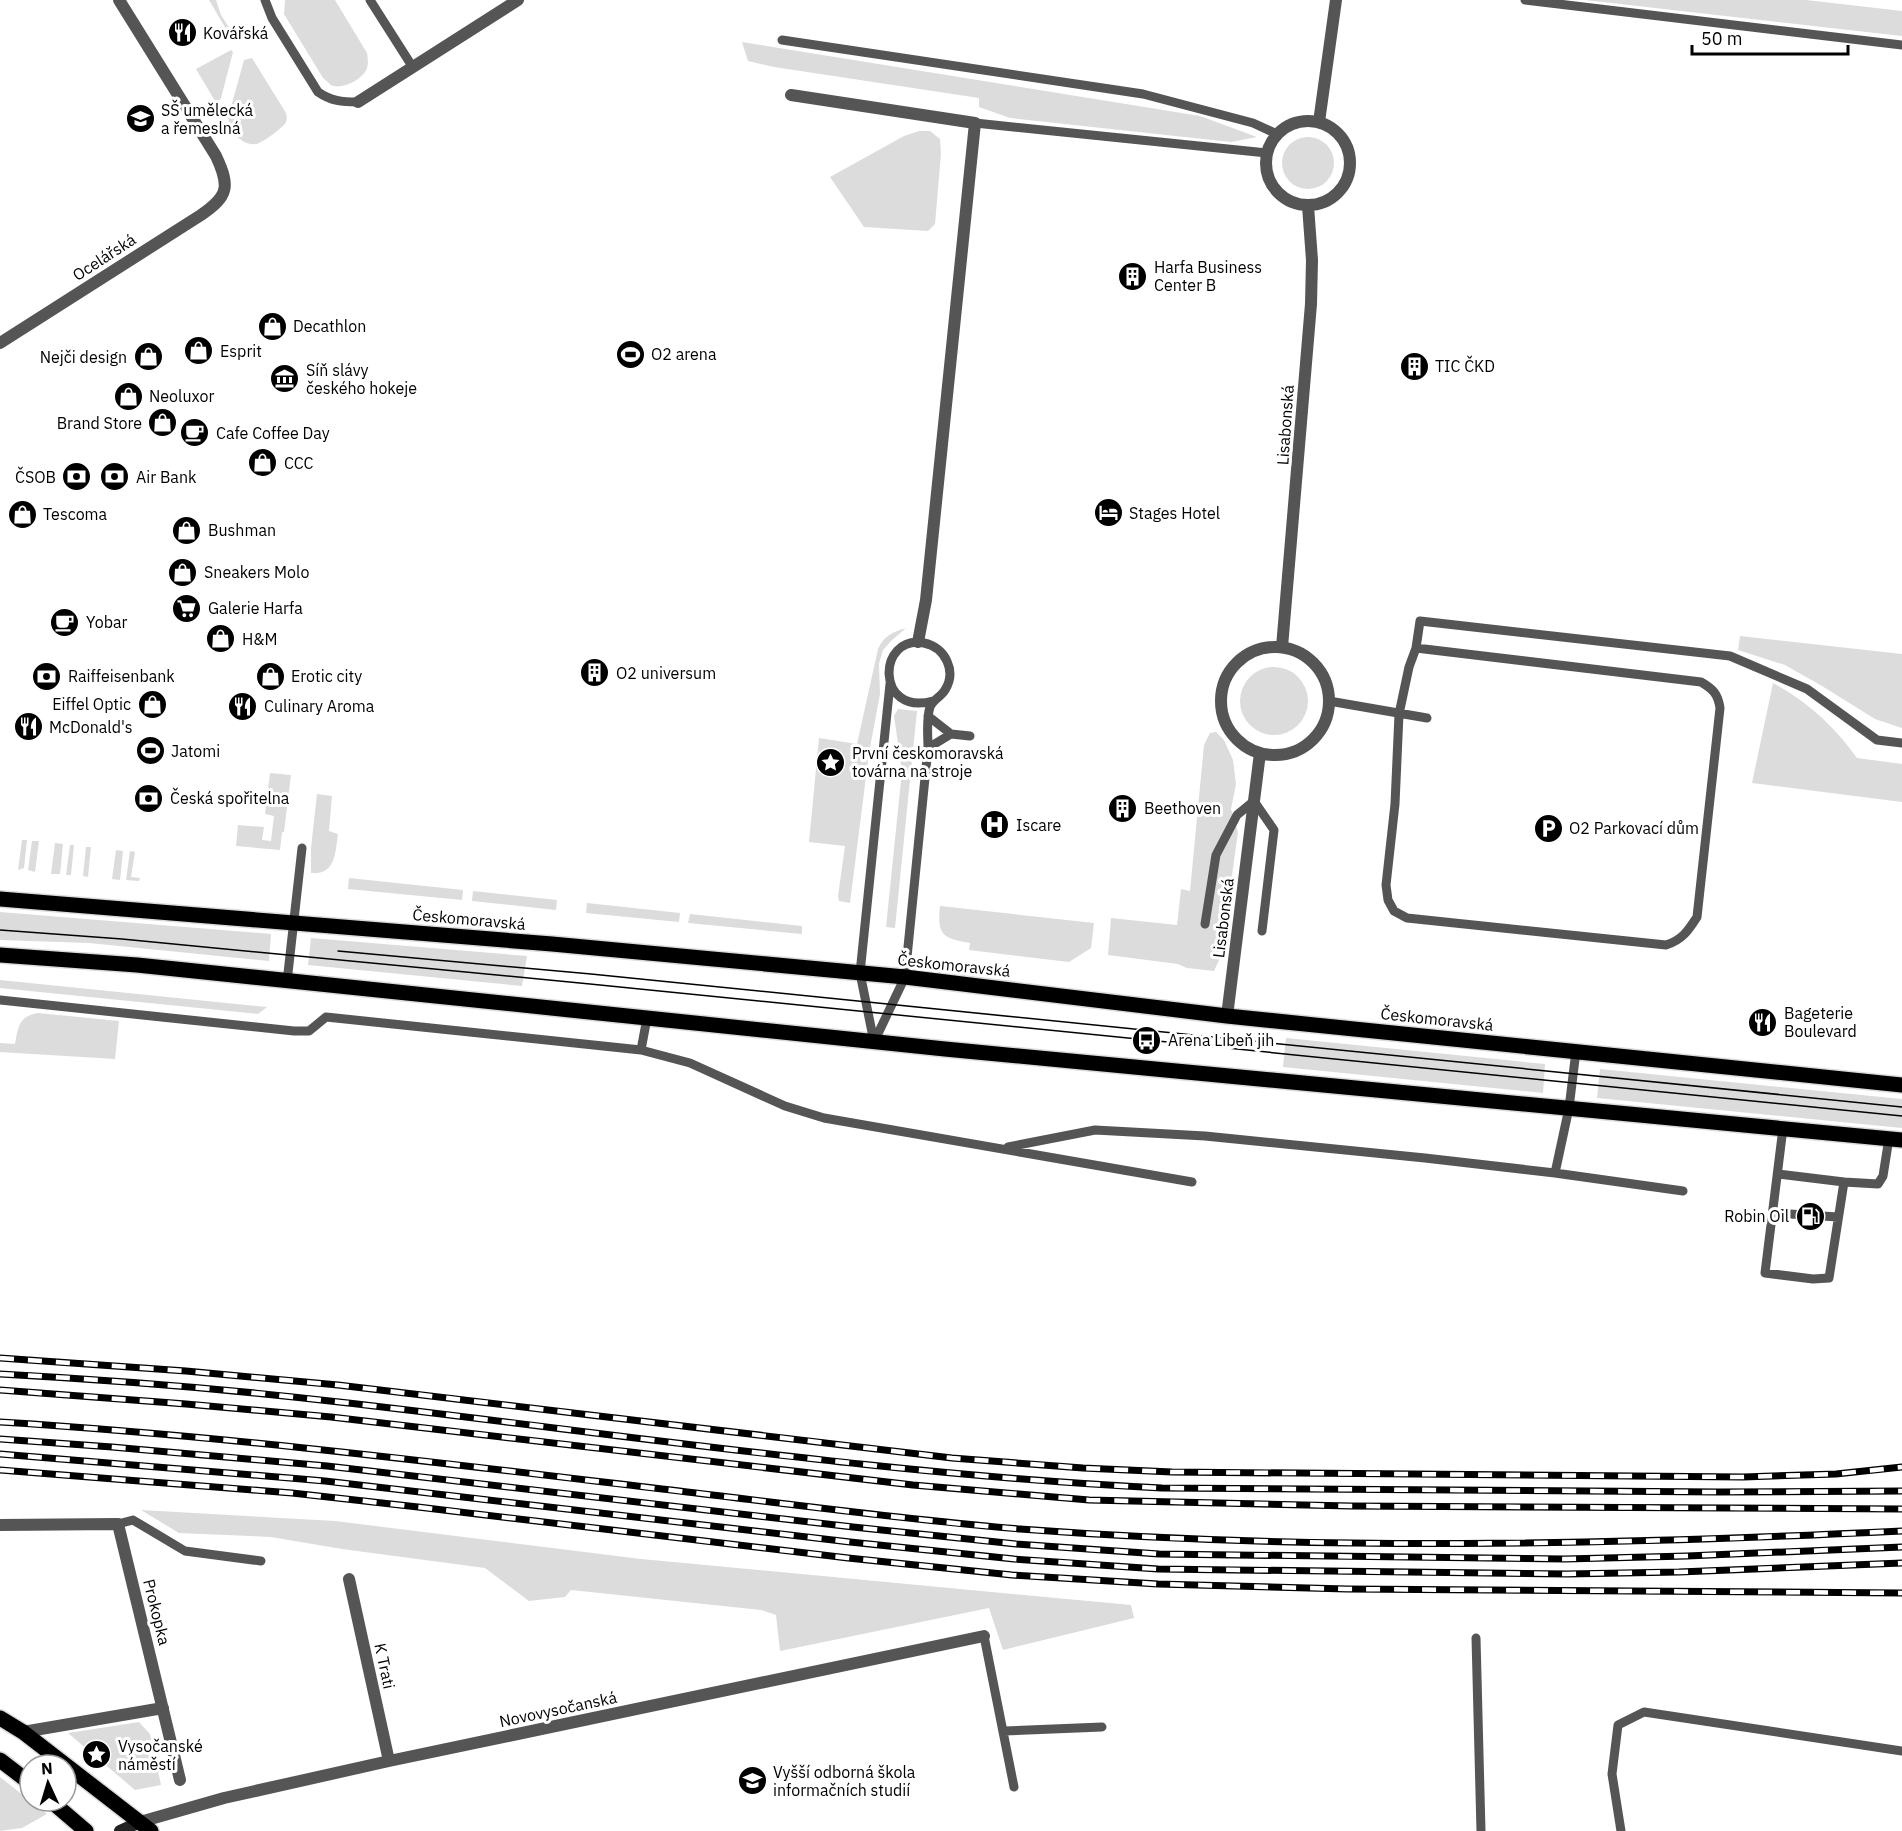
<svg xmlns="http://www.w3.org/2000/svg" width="1902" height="1831" viewBox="0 0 1902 1831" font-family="'IBM Plex Sans',sans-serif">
  <rect width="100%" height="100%" fill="#fff"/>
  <path fill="#dcdcdc" d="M 209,0 L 216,0 L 221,15 L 232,32 L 229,34 Z
    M 285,0 L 335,0 L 367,53 C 368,60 369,66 365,72 C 359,81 341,90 331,85 C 328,83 326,80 323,78 L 284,14 Z
    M 1585,0 L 1806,0 L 1902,11 L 1902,36 Z
    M 742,42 L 1200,116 L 1257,137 L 1231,142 L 1010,118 L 979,107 L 979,98 L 774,67 L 748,61 Z
    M 231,50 L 233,52 L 221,98 L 218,102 L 215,101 L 196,69 Z
    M 252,58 L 286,113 C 287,116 287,119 286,122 C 283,128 262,143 256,144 C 241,146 230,130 228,118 L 244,60 Z
    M 919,131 L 930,131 L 940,139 L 941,154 L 935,224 L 928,231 L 864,227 L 830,177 L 904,136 Z
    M1282 163a26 26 0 1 1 52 0a26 26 0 1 1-52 0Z
    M 906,628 L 891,641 L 883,650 L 879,664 L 880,694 L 869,753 L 850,903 L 839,901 L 838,896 L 845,846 L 809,842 L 819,738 L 857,744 L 878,649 C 884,636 892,632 906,628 Z
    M 1740,636 L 1902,654 L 1902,728 L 1875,719 L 1822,686 L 1785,665 L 1738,650 Z
    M1240 701a34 34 0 1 1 68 0a34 34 0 1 1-68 0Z
    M 1773,683 C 1807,701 1835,727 1857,758 L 1902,764 L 1902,802 L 1752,783 Z
    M 898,709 L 917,711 L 895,928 L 886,927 L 902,771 L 894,716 Z
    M 1216,732 L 1224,740 L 1233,760 L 1236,784 L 1231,809 L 1238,832 L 1221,956 L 1214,971 L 1187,968 L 1178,964 L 1108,955 L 1111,918 L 1177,925 L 1181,889 L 1190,891 L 1204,745 L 1210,733 Z
    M 270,773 L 291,775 L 284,832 L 282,832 L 280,850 L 236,846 L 238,825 L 264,827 L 262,840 L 271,841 L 274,816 L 265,814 Z
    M 317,794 L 332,796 L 329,831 L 338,834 C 335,853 336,875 311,873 L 311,848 Z
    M 22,840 L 27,840 L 24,868 L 18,870 Z
    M 32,841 L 39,841 L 35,872 L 28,870 Z
    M 55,843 L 63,844 L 60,874 L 51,874 Z
    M 70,845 L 74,845 L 71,875 L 66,875 Z
    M 86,847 L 91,847 L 88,877 L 83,876 Z
    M 116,850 L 123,851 L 120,880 L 112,879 Z
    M 130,851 L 135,852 L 131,877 L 140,878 L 139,881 L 126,880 Z
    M 349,878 L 463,890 L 462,900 L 348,889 Z
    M 473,891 L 557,900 L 556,910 L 472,901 Z
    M 587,903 L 680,913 L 679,922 L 586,913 Z
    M 940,906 L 1094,923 L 1091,948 L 1069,962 L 969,950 L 970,943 C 942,938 937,935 940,906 Z
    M 0,912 L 271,934 L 269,961 L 89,943 L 0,940 Z
    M 690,914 L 802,926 L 802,934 L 688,923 Z
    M 311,938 L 527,956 L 522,986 L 308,965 Z
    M 0,980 L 267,1007 L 258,1014 L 0,988 Z
    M 38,1013 L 119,1021 L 115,1059 L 0,1052 L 0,1043 L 15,1044 C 18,1027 19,1016 38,1013 Z
    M 1286,1038 L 1545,1064 L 1543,1093 L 1283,1067 Z
    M 1600,1069 L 1902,1099 L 1902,1128 L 1597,1098 Z
    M 141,1510 L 335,1521 L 641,1559 L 1131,1605 L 1134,1618 L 1003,1650 L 989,1608 L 780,1651 L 776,1615 L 761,1610 L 571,1590 L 565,1597 L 529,1601 L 485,1568 L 342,1549 L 271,1537 L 179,1533 Z
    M 139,1722 L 150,1734 L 161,1785 L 135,1790 L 68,1733 Z
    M 0,1777 L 47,1814 L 22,1828 L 0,1831 Z"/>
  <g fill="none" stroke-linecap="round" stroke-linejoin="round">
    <defs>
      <path id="primary" d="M 0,899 L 552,944 L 905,977 L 1227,1016 L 1902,1085
        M 0,955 L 137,965 L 945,1049 L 1902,1140
        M 0,1718 L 23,1732 L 151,1831
        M 0,1760 L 30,1783
        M 51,1801 L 86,1831"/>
    </defs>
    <use href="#primary" stroke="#dbdbdb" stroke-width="18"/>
    <path stroke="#555" stroke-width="9" d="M 265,0 L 272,18 L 318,92 C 331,101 342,102 358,102
      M 370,0 L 412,66
      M 1525,0 L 1902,45
      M 782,40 L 1143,94 L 1253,123 L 1277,134
      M 975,123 L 1267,153
      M 1416,648 L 1701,682 C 1713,689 1718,694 1720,708 L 1697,917 C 1688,931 1682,940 1666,945 L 1407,918 L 1394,911 L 1388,900 L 1386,885 L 1395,804 L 1399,714 L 1409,667 L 1416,648 L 1420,621 L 1730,656 L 1807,689 L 1877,740 L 1902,743
      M 1329,701 L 1427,718
      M 928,716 L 951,734 L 970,736
      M 928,748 L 951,734
      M 1205,924 L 1216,855 L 1237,815 L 1254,801 L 1274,830 L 1262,931
      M 287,982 L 302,848
      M 0,1000 L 294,1031 L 309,1031 L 326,1017 L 641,1050 L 690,1063 L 785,1106 L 824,1118 L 1192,1182
      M 874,1042 L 905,977 L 928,748 C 928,735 926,719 930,707 C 933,699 941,697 945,690 C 957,671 945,647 924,643 C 877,634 875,717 933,701
      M 874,1042 L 860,973 L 890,684
      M 641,1050 L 647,1018
      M 1783,1128 L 1765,1273 L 1813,1279 L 1829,1278 L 1844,1182 L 1878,1184 L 1883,1176 L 1889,1138
      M 1008,1147 L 1095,1130 L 1205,1136 L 1425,1158 L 1555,1173 L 1683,1191
      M 1555,1173 L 1569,1108 L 1576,1051
      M 1778,1174 L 1844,1182
      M 1773,1213 L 1838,1217
      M 118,1524 L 133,1520 L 185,1551 L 261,1561
      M 984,1636 L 1014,1787
      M 1476,1638 L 1481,1831
      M 1004,1731 L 1102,1727
      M 1621,1831 L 1612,1774 L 1618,1725 L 1644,1712 L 1902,1751"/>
    <path stroke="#555" stroke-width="12" d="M 791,95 L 975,123 L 926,600 L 918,642
      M 358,102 L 518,0
      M1266 163a42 42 0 1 1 84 0a42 42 0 1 1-84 0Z
      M 1319,122 L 1336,0
      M 0,343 L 201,215 C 229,196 230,186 216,156 L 119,0
      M 1282,647 L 1311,304 L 1312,260 L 1308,206
      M1221 701a54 54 0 1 1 108 0a54 54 0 1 1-108 0Z
      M 1227,1016 L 1260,753
      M 0,1525 L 118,1524 L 180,1780
      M 349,1579 L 389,1761
      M 23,1732 L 163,1708
      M 140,1822 L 224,1798 L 389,1761 L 984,1636"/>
    <path stroke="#222" stroke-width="12" d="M 120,1831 L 140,1822"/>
    <use href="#primary" stroke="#000" stroke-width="15"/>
    <path stroke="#000" stroke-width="1.5" d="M 0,930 L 122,939 L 590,984 L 1902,1116
      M 338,951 L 591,974 L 1902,1107"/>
    <defs>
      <path id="rail" d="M 0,1358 L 186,1371 L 338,1385 L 952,1458 L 1083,1468 L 1172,1472 L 1743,1477 L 1836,1474 L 1902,1467
        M 0,1374 C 113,1380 227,1389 339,1402 C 613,1433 887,1475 1162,1488 L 1719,1492 L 1902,1491
        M 0,1390 L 186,1404 L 331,1417 L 913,1485 L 1089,1500 L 1351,1506 L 1902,1509
        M 0,1422 C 230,1436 458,1465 687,1492 C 798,1505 909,1520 1020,1529 C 1314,1551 1608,1545 1902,1531
        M 0,1439 L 112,1447 L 327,1466 L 853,1527 L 1016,1544 L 1159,1554 L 1565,1559 L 1687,1556 L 1902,1547
        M 0,1454 L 325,1481 L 850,1542 L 1014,1559 L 1158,1569 L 1567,1574 L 1679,1572 L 1902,1563
        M 0,1470 L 292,1493 L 418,1507 L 848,1558 L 1012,1575 L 1158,1584 L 1347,1589 L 1902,1593"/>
    </defs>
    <use href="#rail" stroke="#000" stroke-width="7"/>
    <use href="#rail" stroke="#fff" stroke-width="4.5" stroke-dasharray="14" stroke-linecap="butt"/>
  </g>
  <defs>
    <symbol id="restaurant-disc" viewBox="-11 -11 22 22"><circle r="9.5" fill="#000" stroke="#fff"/><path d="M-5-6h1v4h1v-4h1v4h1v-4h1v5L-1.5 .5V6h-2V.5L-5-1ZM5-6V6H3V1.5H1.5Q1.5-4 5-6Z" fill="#fff"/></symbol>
    <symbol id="school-disc" viewBox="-11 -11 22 22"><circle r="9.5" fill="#000" stroke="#fff"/><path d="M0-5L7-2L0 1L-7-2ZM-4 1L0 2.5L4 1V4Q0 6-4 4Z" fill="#fff"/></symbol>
    <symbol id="building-disc" viewBox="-11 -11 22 22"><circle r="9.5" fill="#000" stroke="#fff"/><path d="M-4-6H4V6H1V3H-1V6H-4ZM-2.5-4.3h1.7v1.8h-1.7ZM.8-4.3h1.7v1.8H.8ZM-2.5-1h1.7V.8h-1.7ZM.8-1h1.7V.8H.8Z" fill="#fff"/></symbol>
    <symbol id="shop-disc" viewBox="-11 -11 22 22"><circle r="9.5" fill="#000" stroke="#fff"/><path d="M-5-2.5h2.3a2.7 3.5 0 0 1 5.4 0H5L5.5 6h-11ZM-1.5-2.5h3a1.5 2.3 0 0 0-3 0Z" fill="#fff"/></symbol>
    <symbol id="stadium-disc" viewBox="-11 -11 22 22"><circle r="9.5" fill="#000" stroke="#fff"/><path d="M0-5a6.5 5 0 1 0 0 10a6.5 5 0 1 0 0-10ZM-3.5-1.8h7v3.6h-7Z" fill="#fff"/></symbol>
    <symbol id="museum-disc" viewBox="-11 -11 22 22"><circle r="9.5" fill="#000" stroke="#fff"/><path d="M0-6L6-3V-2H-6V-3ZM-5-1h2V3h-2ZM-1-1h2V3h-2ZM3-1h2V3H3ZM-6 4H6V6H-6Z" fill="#fff"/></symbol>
    <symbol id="cafe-disc" viewBox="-11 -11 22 22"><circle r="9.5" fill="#000" stroke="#fff"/><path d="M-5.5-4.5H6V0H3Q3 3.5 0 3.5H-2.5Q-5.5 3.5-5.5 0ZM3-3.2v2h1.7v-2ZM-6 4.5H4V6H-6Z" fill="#fff"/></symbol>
    <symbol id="bank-disc" viewBox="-11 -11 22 22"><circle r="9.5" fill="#000" stroke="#fff"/><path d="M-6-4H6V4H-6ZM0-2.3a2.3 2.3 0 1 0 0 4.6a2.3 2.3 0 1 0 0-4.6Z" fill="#fff"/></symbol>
    <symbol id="hotel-disc" viewBox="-11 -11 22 22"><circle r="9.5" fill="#000" stroke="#fff"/><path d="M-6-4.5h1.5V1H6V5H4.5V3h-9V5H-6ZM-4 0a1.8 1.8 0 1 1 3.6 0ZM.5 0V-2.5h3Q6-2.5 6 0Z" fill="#fff"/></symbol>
    <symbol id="supermarket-disc" viewBox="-11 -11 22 22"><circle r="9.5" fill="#000" stroke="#fff"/><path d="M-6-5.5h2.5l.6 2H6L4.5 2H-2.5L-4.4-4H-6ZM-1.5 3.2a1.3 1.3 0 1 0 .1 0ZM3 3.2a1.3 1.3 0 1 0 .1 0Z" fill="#fff"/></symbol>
    <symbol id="sight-disc" viewBox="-11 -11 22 22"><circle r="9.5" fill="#000" stroke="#fff"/><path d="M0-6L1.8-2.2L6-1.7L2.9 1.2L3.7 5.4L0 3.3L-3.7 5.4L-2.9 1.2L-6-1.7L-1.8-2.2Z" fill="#fff"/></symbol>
    <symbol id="hospital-disc" viewBox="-11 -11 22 22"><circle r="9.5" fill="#000" stroke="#fff"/><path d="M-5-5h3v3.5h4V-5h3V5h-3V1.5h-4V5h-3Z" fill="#fff"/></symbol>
    <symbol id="parking-disc" viewBox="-11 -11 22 22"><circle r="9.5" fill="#000" stroke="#fff"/><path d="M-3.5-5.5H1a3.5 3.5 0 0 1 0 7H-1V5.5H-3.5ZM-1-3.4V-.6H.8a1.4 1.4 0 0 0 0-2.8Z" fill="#fff"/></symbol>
    <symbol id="bus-disc" viewBox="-11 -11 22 22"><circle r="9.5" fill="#000" stroke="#fff"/><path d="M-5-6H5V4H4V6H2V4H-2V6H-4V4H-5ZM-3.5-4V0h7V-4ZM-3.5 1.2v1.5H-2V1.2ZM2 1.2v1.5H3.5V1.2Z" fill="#fff"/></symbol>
    <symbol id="fuel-disc" viewBox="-11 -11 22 22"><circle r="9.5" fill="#000" stroke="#fff"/><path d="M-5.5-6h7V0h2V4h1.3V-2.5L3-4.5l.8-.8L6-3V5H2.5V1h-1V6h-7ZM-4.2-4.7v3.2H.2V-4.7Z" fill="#fff"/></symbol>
    <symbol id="university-disc" viewBox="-11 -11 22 22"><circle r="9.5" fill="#000" stroke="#fff"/><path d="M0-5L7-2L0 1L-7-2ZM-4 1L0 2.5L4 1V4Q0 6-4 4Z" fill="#fff"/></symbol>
  </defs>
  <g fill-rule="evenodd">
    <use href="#restaurant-disc" x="166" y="16" width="33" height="33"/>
    <use href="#school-disc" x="124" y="102" width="33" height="33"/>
    <use href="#building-disc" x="1116" y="260" width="33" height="33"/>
    <use href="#shop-disc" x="256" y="310" width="33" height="33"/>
    <use href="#shop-disc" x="182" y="334" width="33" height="33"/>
    <use href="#stadium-disc" x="614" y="338" width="33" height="33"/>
    <use href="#shop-disc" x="132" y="340" width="33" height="33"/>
    <use href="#building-disc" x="1398" y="350" width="33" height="33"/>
    <use href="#museum-disc" x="268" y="362" width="33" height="33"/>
    <use href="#shop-disc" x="112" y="380" width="33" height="33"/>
    <use href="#shop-disc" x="146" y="406" width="33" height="33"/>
    <use href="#cafe-disc" x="178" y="416" width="33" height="33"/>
    <use href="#shop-disc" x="246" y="446" width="33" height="33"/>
    <use href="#bank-disc" x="60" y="460" width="33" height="33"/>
    <use href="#bank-disc" x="98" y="460" width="33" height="33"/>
    <use href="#hotel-disc" x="1092" y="496" width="33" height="33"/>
    <use href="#shop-disc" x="6" y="498" width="33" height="33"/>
    <use href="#shop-disc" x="170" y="514" width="33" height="33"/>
    <use href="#shop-disc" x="166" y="556" width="33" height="33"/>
    <use href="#supermarket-disc" x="170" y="592" width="33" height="33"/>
    <use href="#cafe-disc" x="48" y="606" width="33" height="33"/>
    <use href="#shop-disc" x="204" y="622" width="33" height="33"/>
    <use href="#building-disc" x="578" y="656" width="33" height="33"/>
    <use href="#bank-disc" x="30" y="660" width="33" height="33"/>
    <use href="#shop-disc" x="254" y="660" width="33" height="33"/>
    <use href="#shop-disc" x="136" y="688" width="33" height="33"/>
    <use href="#restaurant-disc" x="226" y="690" width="33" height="33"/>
    <use href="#restaurant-disc" x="12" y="710" width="33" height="33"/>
    <use href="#stadium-disc" x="134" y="734" width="33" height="33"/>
    <use href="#sight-disc" x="814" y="746" width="33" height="33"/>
    <use href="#bank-disc" x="132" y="782" width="33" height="33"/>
    <use href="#building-disc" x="1106" y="792" width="33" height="33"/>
    <use href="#hospital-disc" x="978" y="808" width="33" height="33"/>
    <use href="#parking-disc" x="1532" y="812" width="33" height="33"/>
    <use href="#restaurant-disc" x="1746" y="1006" width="33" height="33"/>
    <use href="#bus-disc" x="1130" y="1024" width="33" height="33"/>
    <use href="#fuel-disc" x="1794" y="1200" width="33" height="33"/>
    <use href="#sight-disc" x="80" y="1738" width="33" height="33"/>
    <use href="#university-disc" x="736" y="1764" width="33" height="33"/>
  </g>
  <g text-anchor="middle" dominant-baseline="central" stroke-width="6" stroke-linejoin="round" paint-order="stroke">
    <g font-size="16" fill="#000" stroke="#fff" text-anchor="start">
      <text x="203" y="33">Kovářská</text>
      <text x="161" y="110">SŠ umělecká<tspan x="161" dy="18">a řemeslná</tspan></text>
      <text x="1154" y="267">Harfa Business<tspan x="1154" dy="18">Center B</tspan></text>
      <text x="293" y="326">Decathlon</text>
      <text x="220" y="351">Esprit</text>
      <text x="651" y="354">O2 arena</text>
      <text x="127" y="357" text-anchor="end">Nejči design</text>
      <text x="1435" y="366">TIC ČKD</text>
      <text x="306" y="370">Síň slávy<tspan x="306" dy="18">českého hokeje</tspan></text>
      <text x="149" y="396">Neoluxor</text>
      <text x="142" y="423" text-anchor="end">Brand Store</text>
      <text x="216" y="433">Cafe Coffee Day</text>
      <text x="284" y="463">CCC</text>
      <text x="56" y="477" text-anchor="end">ČSOB</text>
      <text x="136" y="477">Air Bank</text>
      <text x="1129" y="513">Stages Hotel</text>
      <text x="43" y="514">Tescoma</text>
      <text x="208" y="530">Bushman</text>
      <text x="204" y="572">Sneakers Molo</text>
      <text x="208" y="608">Galerie Harfa</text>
      <text x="86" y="622">Yobar</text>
      <text x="242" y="639">H&amp;M</text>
      <text x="616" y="673">O2 universum</text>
      <text x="68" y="676">Raiffeisenbank</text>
      <text x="291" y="676">Erotic city</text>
      <text x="131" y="704" text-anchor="end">Eiffel Optic</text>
      <text x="264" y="706">Culinary Aroma</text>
      <text x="49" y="727">McDonald's</text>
      <text x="171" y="751">Jatomi</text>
      <text x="852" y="753">První českomoravská<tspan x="852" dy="18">továrna na stroje</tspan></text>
      <text x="170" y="798">Česká spořitelna</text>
      <text x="1144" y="808">Beethoven</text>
      <text x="1016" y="825">Iscare</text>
      <text x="1569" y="828">O2 Parkovací dům</text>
      <text x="1784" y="1013">Bageterie<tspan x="1784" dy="18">Boulevard</tspan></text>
      <text x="1168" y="1040">Arena Libeň jih</text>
      <text x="1789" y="1216" text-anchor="end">Robin Oil</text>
      <text x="118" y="1746">Vysočanské<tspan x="118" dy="18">náměstí</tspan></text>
      <text x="773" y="1772">Vyšší odborná škola<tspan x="773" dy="18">informačních studií</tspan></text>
    </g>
    <g font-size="16" fill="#000" stroke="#fff">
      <text transform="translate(104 257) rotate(-33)">Ocelářská</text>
      <text transform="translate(1285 425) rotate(-86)">Lisabonská</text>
      <text transform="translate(1223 918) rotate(-83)">Lisabonská</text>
      <text transform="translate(469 919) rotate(5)">Českomoravská</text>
      <text transform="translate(954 965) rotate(6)">Českomoravská</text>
      <text transform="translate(1437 1019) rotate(6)">Českomoravská</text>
      <text transform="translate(157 1612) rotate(76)">Prokopka</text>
      <text transform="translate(385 1666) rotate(78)">K Trati</text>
      <text transform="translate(558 1709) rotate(-12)">Novovysočanská</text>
    </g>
  </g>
  <g transform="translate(48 1783) rotate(356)"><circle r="28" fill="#ffffff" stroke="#999999" stroke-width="1.5"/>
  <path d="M0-4.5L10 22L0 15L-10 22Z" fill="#000000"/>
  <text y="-9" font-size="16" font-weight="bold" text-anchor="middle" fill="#000000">N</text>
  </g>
  <path d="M1692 45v9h156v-9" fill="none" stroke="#000000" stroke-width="3"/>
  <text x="1701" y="45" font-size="18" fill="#000000" stroke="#ffffff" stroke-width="4.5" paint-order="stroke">50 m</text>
</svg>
